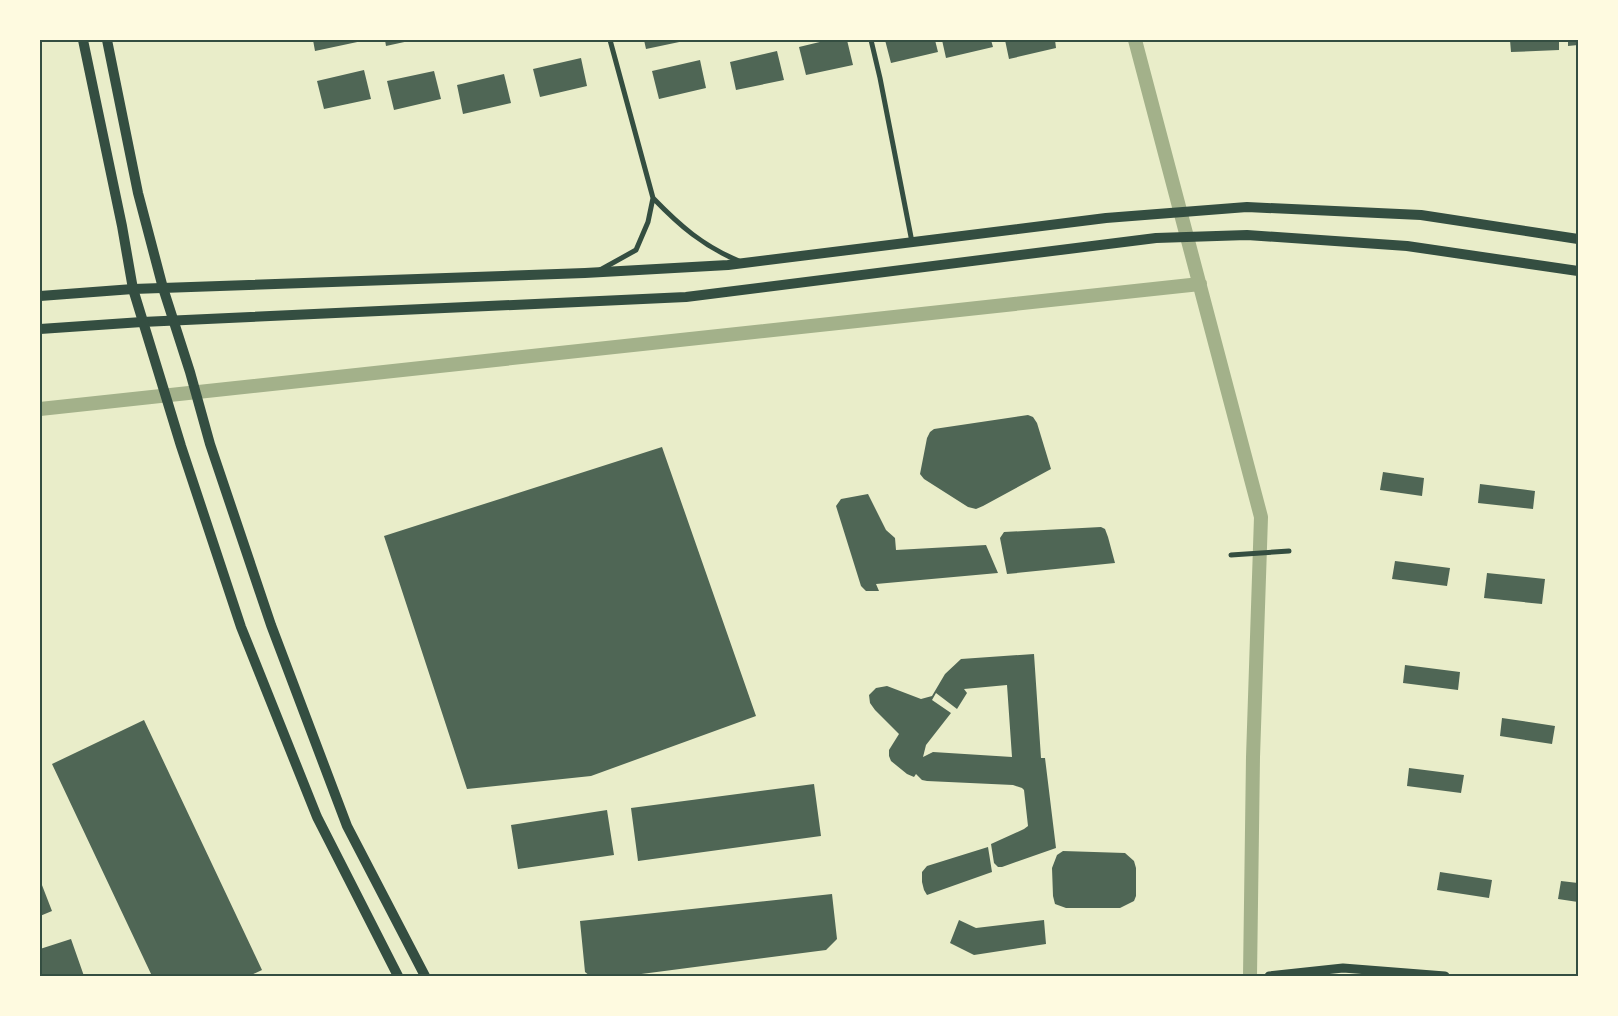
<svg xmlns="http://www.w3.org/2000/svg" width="1618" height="1016" viewBox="0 0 1618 1016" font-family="'Noto Serif',serif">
  <rect width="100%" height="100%" fill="#e9edc9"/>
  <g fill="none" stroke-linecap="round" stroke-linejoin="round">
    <path stroke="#a3b18a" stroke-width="14" d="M 1135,40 L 1261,517 L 1253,757 L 1250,976
      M 40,409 L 1200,284"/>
  </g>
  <path fill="#4f6655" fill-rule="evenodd" d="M 313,40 L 362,40 L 362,41 L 315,51 Z
    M 385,40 L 409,40 L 409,41 L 386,46 Z
    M 644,40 L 684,40 L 684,41 L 646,49 Z
    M 828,40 L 847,40 L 853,65 L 806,75 L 799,47 Z
    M 885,40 L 935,40 L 938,52 L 891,63 Z
    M 942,40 L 991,40 L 993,47 L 946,58 Z
    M 1005,40 L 1055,40 L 1056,48 L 1009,59 Z
    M 1510,40 L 1559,40 L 1559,50 L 1511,52 Z
    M 1568,40 L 1578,40 L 1578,45 L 1568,46 Z
    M 777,51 L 784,80 L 736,90 L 730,62 Z
    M 581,58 L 587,86 L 540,97 L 533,69 Z
    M 700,60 L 706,88 L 659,99 L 652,71 Z
    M 364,70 L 371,99 L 324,109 L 317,81 Z
    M 434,71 L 441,99 L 394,110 L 387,81 Z
    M 504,74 L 511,103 L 463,114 L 457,85 Z
    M 1028,415 L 1033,417 L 1037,423 L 1051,469 L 983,506 L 976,509 L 968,507 L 924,479 L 920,474 L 927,438 L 930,432 L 934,429 Z
    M 662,447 L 756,716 L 591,776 L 467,789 L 384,536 Z
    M 1383,472 L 1424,478 L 1422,496 L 1380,490 Z
    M 1480,484 L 1535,491 L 1533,509 L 1478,503 Z
    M 868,494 L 886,530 L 895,538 L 896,550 L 986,545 L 998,573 L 876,584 L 879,591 L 866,591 L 861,586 L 836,506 L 841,499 Z
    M 1101,527 L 1105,529 L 1108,537 L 1115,563 L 1007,574 L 1000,538 L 1004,532 Z
    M 1395,561 L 1450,568 L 1447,586 L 1392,579 Z
    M 1487,573 L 1545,579 L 1542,604 L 1484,598 Z
    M 1034,654 L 1041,758 L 1045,758 L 1056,848 L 1002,867 L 998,867 L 994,863 L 991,844 L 1024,829 L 1028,826 L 1024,790 L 1022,788 L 1013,785 L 927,781 L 922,780 L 916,774 L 914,777 L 907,774 L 891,761 L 889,756 L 889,750 L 899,734 L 875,710 L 870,703 L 869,695 L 876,688 L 887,686 L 921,699 L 932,696 L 945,674 L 961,659 ZM 1007,685 L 1012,757 L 933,752 L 923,757 L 926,745 L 951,713 L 932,700 L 936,693 L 957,709 L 967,693 L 964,689 Z
    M 1405,665 L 1460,672 L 1458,690 L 1403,683 Z
    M 1502,718 L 1555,726 L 1552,744 L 1500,736 Z
    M 144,720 L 262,970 L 249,976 L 152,976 L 52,764 Z
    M 1409,768 L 1464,775 L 1461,793 L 1407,786 Z
    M 814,784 L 821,836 L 638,861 L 631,808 Z
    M 607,810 L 614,855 L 518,869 L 511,825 Z
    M 988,847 L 992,872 L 927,895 L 924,890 L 922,882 L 922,872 L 927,866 Z
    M 1063,851 L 1125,853 L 1134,861 L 1136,868 L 1136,896 L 1134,901 L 1120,908 L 1066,908 L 1055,904 L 1053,896 L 1052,868 L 1057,855 Z
    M 1440,872 L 1492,880 L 1489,898 L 1437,890 Z
    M 40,880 L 52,911 L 40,916 Z
    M 1561,881 L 1578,883 L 1578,902 L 1558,899 Z
    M 832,894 L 837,939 L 826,950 L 626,976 L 590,976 L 585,972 L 580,921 Z
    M 959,920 L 976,928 L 1044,920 L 1046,944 L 974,955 L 950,943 Z
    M 71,939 L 84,976 L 40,976 L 40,949 Z"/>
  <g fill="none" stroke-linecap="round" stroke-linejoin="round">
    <path stroke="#344e41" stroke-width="5" d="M 610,40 L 653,198
      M 871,40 L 880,78 L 912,242
      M 600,270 L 636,250 L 648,222 L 653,198 C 680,226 703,246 739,261
      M 1231,555 L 1289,551"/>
    <path stroke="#344e41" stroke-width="9" d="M 1269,976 L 1343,968 L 1445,976"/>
    <path stroke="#344e41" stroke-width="10" d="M 40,296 L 133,289 L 585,273 L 728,265 L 1106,218 L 1247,207 L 1421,215 L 1578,239
      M 40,329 L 142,322 L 686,297 L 1156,238 L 1247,235 L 1407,246 L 1578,271"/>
    <path stroke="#344e41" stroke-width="10" d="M 83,40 L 122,226 L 133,289 L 181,446 L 241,627 L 317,817 L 398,976
      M 107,40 L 138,193 L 163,288 L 190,372 L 210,444 L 271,625 L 347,826 L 425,976"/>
  </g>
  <rect width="1618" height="1016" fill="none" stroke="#fefae0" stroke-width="82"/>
  <rect x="41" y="41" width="1536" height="934" fill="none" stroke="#344e41" stroke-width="2"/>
</svg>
